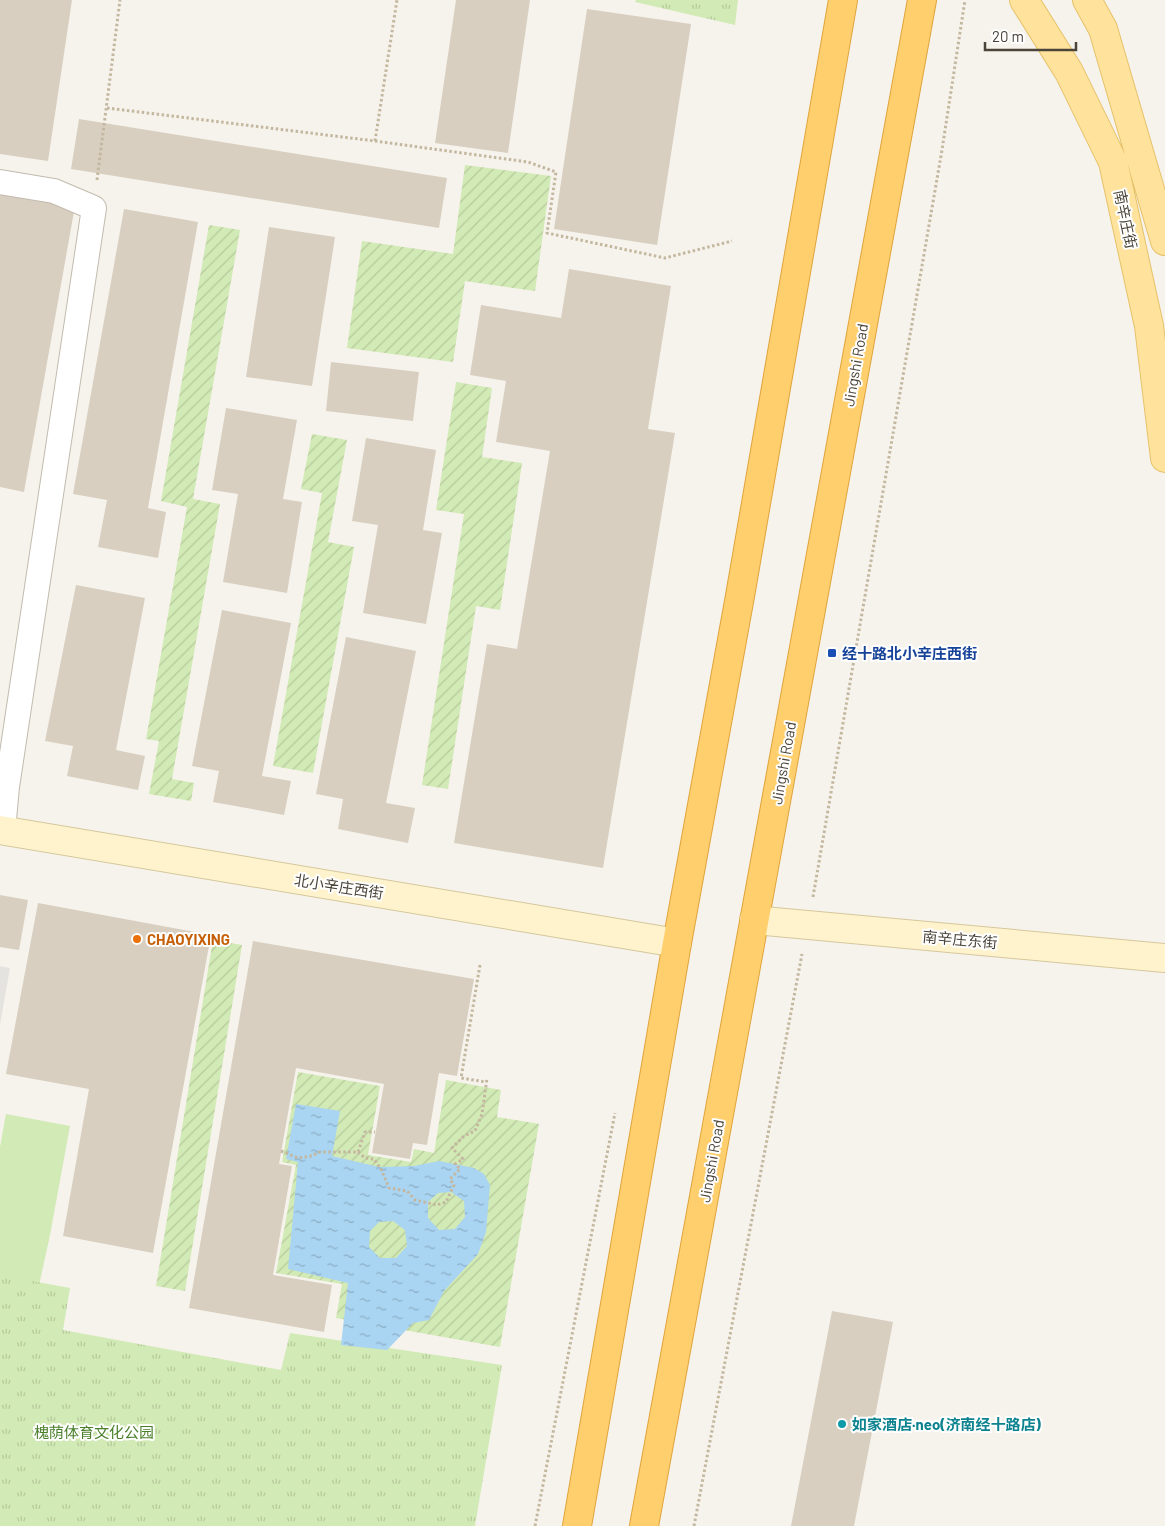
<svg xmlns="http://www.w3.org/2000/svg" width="1165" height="1526" viewBox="0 0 1165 1526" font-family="Barlow,'Noto Sans SC',sans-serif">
  <defs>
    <pattern id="park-tufts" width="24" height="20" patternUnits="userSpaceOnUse" patternTransform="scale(1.25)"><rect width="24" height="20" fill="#d2eab5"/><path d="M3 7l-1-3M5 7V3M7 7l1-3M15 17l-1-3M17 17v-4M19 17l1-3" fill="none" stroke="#b6ca9c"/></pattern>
    <pattern id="garden-furrows" width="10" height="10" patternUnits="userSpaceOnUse" patternTransform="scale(1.25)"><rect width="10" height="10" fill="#d2eab5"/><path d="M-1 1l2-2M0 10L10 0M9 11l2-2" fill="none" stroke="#b6ca9c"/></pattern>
    <pattern id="water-ripples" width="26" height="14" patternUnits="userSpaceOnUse" patternTransform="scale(1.25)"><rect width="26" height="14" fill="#a9d4f2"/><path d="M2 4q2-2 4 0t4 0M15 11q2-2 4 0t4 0" fill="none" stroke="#8caec5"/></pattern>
  </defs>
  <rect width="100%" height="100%" fill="#f6f3ec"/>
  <path fill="#d2eab5" d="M 6,1114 L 70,1126 L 50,1235 L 33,1313 L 0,1307 L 0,1147 Z"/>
  <path fill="url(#park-tufts)" d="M 636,0 L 738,0 L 735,25 L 635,2 Z
    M 0,1275 L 70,1288 L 63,1330 L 281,1370 L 290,1333 L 502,1365 L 475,1526 L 0,1526 Z"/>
  <path fill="url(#garden-furrows)" d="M 465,165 L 551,176 L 535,291 L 465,281 L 453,362 L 347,348 L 362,241 L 453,254 Z
    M 209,225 L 240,230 L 193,499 L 220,504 L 172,779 L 194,783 L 191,801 L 149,794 L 159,741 L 146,739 L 187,507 L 161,501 Z
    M 456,382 L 492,388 L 482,457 L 522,463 L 500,610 L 476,606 L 448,789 L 422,785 L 464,514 L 436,510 Z
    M 312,434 L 347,440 L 328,542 L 354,547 L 313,773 L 273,766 L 322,493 L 301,489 Z
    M 213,940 L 242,945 L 185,1291 L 156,1286 Z
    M 298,1072 L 380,1086 L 368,1155 L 411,1162 L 414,1149 L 434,1153 L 446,1080 L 501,1090 L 497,1117 L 539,1124 L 500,1347 L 336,1318 L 342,1284 L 276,1273 L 296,1165 L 282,1162 Z"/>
  <path fill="#e5e3e0" d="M 0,966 L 10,968 L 0,1025 Z"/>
  <path fill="url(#water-ripples)" fill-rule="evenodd" d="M 296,1104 L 340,1111 L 332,1156 L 379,1167 L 414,1166 L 439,1161 L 474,1168 L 484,1174 L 490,1185 L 486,1232 L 478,1254 L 444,1291 L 429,1320 L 413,1323 L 387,1350 L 341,1345 L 348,1283 L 288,1269 L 298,1162 L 286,1159 ZM 451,1192 L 464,1201 L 465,1217 L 455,1229 L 439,1230 L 428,1218 L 428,1202 L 438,1193 ZM 393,1221 L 405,1230 L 407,1246 L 396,1258 L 380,1258 L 369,1247 L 370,1231 L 379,1222 Z"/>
  <path fill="#d8cfc1" d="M 0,0 L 72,0 L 48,161 L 0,154 Z
    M 456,0 L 530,0 L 508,153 L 435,143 Z
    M 587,9 L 691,24 L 657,245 L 554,229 Z
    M 79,119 L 447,178 L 439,228 L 71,169 Z
    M 0,193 L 75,206 L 24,492 L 0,487 Z
    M 124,209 L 198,222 L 148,508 L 166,512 L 158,558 L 98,547 L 107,500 L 73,494 Z
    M 269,227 L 335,237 L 312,386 L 246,377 Z
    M 569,269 L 671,286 L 648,429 L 675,433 L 603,868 L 454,843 L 487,644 L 517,649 L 550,451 L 496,442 L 506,381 L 470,375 L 481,305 L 561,318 Z
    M 331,362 L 419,372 L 413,421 L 326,411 Z
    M 226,408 L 297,420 L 283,499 L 302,502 L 287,593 L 223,582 L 238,494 L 212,490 Z
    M 366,438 L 436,450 L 423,530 L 442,533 L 426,624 L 363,613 L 378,525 L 352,521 Z
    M 76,585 L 145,598 L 116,750 L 145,756 L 138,790 L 67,776 L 73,746 L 45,741 Z
    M 222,610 L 291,623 L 262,776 L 291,781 L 284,815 L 213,802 L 219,771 L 192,766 Z
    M 346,637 L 416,651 L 386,803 L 415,808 L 408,843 L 338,829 L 343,799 L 316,794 Z
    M 0,895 L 28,900 L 19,950 L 0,947 Z
    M 38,903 L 211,935 L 153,1253 L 63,1236 L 89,1089 L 6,1074 Z
    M 253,941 L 474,979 L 457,1076 L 439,1073 L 427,1145 L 413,1143 L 410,1159 L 372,1153 L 384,1084 L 296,1068 L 279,1164 L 292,1166 L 273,1275 L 332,1285 L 324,1332 L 189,1308 Z
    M 832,1311 L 893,1322 L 854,1526 L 791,1526 Z"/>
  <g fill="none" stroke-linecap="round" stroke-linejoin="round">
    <defs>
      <path id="street" d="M 0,182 L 54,191 L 94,208 L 7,787 L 3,830"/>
      <path id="secondary" d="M 0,830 L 677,943
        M 754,920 L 1165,958"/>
      <path id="primary" d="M 1024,0 L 1069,72 L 1113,162 L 1149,326 L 1165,458
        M 1087,0 L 1103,29 L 1165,241"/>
      <path id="highway" d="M 577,1526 L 677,943 L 740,596 L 843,0
        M 644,1526 L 922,0"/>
    </defs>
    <use href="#street" stroke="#c2bbae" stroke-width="26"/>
    <use href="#secondary" stroke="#d6c79b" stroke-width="30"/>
    <use href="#primary" stroke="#e6c16a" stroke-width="30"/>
    <use href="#highway" stroke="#e0a43c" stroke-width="30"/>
    <path stroke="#c4b79f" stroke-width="3" stroke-dasharray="2.5 2.5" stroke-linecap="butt" d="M 107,108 L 375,141 L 397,0
      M 375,141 L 528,162 L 556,172 L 547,233 L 665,258 L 732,241
      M 97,180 L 120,0
      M 813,897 L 942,150 L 965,0
      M 480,965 L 461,1078 L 486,1082
      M 281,1151 L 298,1158 L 312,1156 L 318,1152 L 358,1152 L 365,1132 L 375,1132
      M 358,1152 L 365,1158 L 374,1159 L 382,1171 L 389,1188 L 407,1191 L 415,1200 L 437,1205 L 446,1202 L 454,1185 L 450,1179 L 460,1169 L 455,1164 L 463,1159 L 452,1148 L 464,1136 L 475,1131 L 482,1114 L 487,1078
      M 535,1526 L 615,1113
      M 694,1526 L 802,954"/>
    <use href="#street" stroke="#fff" stroke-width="24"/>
    <use href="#secondary" stroke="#fff3cd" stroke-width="28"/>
    <use href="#primary" stroke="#ffe39c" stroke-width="28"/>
    <use href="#highway" stroke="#ffcf6e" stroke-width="28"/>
  </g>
  <rect fill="#1a4fb4" stroke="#fff" stroke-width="2" x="827" y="648" width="10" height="10" rx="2.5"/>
  <circle fill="#e8710a" stroke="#fff" stroke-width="2" cx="137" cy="939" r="5"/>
  <circle fill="#0f9aa8" stroke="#fff" stroke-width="2" cx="842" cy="1424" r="5"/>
  <g text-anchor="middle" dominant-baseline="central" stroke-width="4" stroke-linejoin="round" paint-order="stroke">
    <g font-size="15" fill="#4b4439" stroke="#fff">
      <text transform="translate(1126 219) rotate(78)">南辛庄街</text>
      <text transform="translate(855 365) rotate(-80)">Jingshi Road</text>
      <text transform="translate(783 763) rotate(-80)">Jingshi Road</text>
      <text transform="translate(339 886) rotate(9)">北小辛庄西街</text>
      <text transform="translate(960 939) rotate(5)">南辛庄东街</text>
      <text transform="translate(711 1161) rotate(-80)">Jingshi Road</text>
    </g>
    <g font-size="15" font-weight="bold" fill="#164399" stroke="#fff" text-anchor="start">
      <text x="842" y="653">经十路北小辛庄西街</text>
    </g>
    <g font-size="15" font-weight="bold" fill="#c56008" stroke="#fff" text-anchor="start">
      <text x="147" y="939">CHAOYIXING</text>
    </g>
    <g font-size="15" font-weight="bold" fill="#0d838f" stroke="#fff" text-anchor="start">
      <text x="852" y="1424">如家酒店·neo(济南经十路店)</text>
    </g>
    <g font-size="15" fill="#4a7f2a" stroke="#fff">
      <text x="94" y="1432">槐荫体育文化公园</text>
    </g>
  </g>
  <path d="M985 42v8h91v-8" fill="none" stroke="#4b4439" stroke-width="2.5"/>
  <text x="992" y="42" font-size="15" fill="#4b4439" stroke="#ffffff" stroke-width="4" paint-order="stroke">20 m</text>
</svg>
